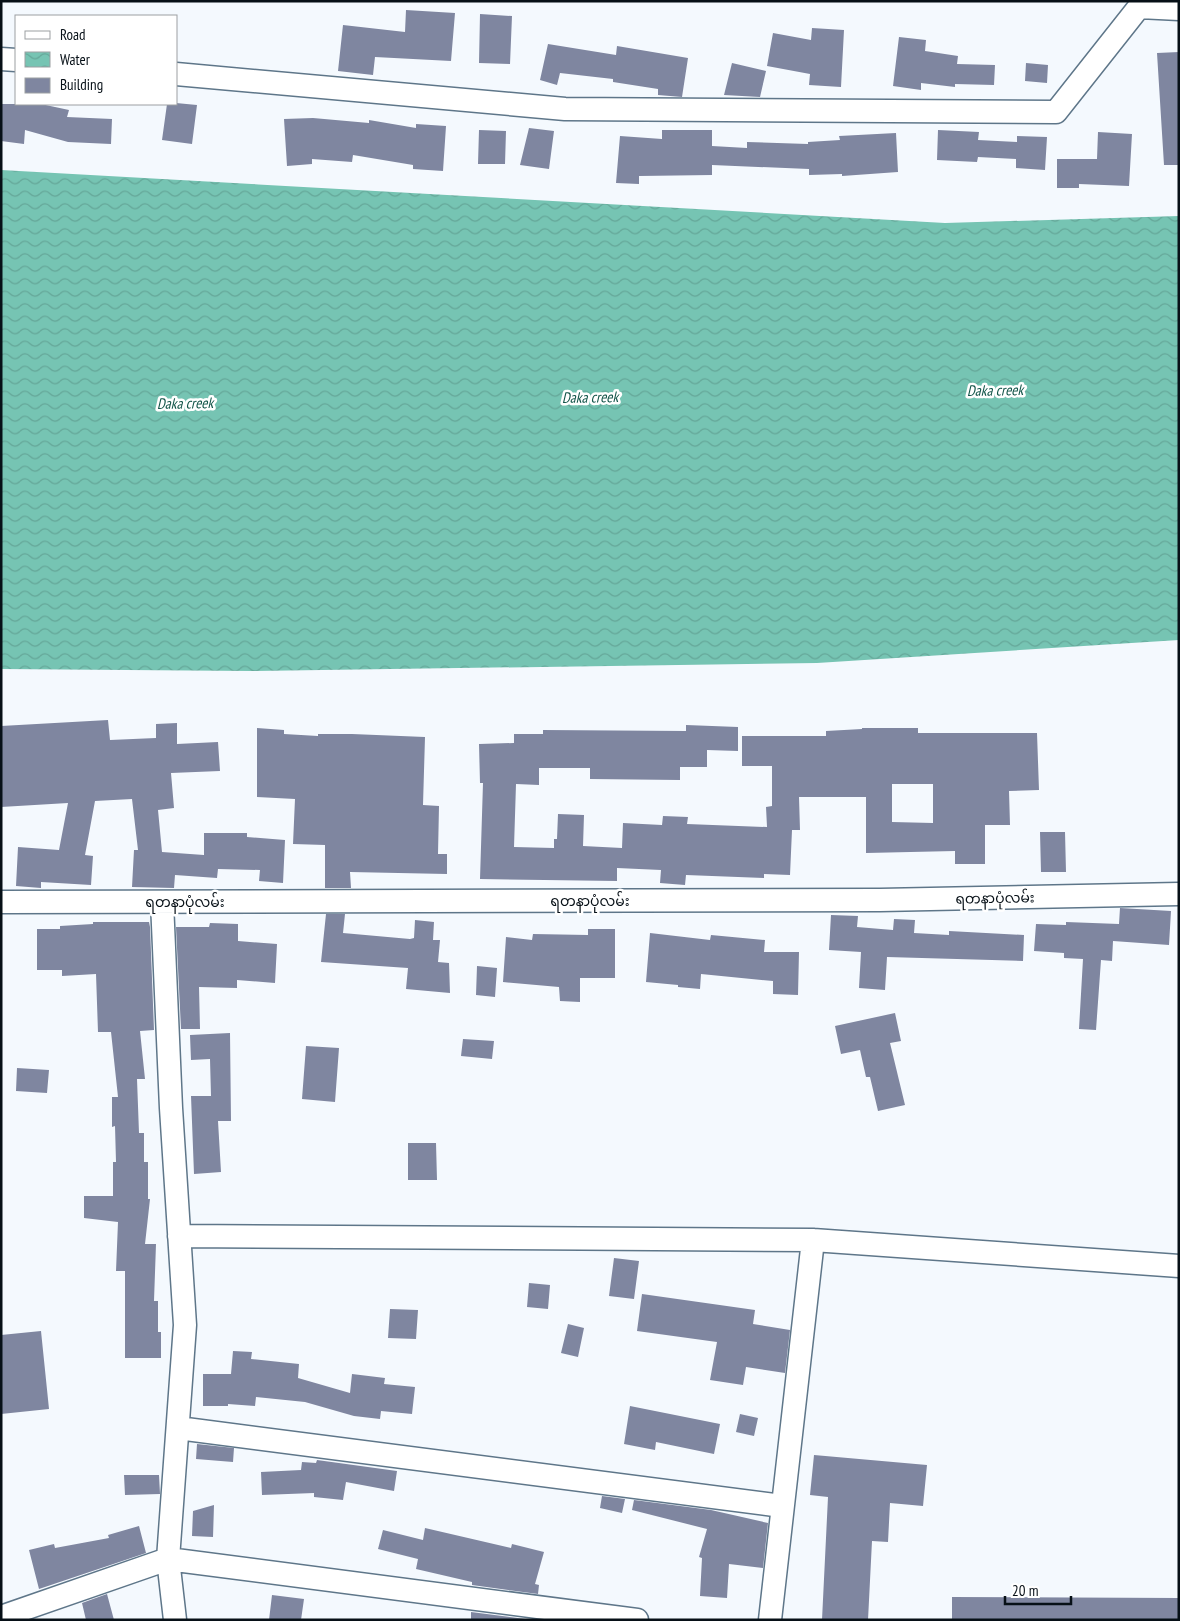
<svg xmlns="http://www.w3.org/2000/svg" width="1180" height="1621" viewBox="0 0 1180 1621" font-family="'PT Sans Narrow','Noto Sans Myanmar',sans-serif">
  <defs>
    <pattern id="water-waves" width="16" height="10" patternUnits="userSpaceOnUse" patternTransform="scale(1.25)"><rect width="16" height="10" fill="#76c4b3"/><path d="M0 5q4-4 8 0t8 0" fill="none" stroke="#65a799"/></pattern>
  </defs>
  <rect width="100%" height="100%" fill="#f4f9fe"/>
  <path fill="url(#water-waves)" d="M 1,170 L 945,223 L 1179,216 L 1179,640 L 817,663 L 252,671 L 1,669 Z"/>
  <path fill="#7f86a0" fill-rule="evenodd" d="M 406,10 L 455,13 L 451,61 L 375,57 L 373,75 L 338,71 L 343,25 L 405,32 Z
    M 480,14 L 512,16 L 510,64 L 479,63 Z
    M 812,28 L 844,30 L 841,87 L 809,85 L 810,74 L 767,66 L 773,33 L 811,40 Z
    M 899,37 L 926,40 L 925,51 L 958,56 L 957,64 L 995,65 L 994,85 L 955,84 L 955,87 L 921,83 L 921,90 L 893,86 Z
    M 548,44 L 616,55 L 617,46 L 688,58 L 682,97 L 658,95 L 658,89 L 613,82 L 613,79 L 560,73 L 557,85 L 540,80 Z
    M 1179,52 L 1179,165 L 1164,165 L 1157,53 Z
    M 732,63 L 766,71 L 760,97 L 724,95 Z
    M 1026,63 L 1048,65 L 1047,83 L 1025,81 Z
    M 176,103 L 197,105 L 192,144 L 162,140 L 167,104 Z
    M 1,104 L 41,104 L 69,110 L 67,117 L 112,119 L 111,144 L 68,142 L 25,130 L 24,144 L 1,141 Z
    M 313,118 L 369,123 L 369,120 L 416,128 L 416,124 L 446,126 L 443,171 L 413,169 L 413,165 L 353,155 L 352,162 L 312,159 L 312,164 L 287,166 L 284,119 Z
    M 529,128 L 554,131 L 549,169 L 520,165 Z
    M 479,130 L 506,131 L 505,164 L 478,164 Z
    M 662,130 L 712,130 L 712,146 L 747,148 L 747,142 L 808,144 L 808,142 L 840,140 L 839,136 L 896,133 L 898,172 L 842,176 L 842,174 L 809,175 L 809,169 L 712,165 L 712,175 L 639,176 L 639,184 L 616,183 L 620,136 L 662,139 Z
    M 938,130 L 979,132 L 978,140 L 1017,142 L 1017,136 L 1047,137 L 1045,170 L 1016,168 L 1016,159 L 978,157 L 977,162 L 937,160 Z
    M 1098,132 L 1132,134 L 1129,186 L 1079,184 L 1079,188 L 1057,188 L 1057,159 L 1097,159 Z
    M 108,720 L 110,740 L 156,738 L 156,724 L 177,723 L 177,744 L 218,742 L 220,771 L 171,773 L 174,808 L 158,810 L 162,852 L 204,855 L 204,833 L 247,833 L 247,837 L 285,840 L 283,883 L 259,881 L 260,870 L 218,869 L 217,878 L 175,875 L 174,888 L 132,887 L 134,850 L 138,850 L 132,799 L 95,801 L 85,855 L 93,856 L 91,885 L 41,882 L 41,888 L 16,886 L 18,847 L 59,850 L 68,803 L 1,807 L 1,726 Z
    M 686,725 L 738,727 L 738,751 L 707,750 L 707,767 L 680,767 L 680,780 L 590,779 L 590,768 L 539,768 L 539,785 L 516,784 L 514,847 L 554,848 L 554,839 L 557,839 L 558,814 L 584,815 L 583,846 L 622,848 L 623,823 L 662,825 L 663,816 L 688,817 L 687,824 L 767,827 L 766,807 L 772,806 L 772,766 L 742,766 L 742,736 L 826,736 L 826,731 L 862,729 L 862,728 L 918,728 L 918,733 L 1037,733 L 1039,790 L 1009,791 L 1010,825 L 985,825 L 985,864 L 955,864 L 955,851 L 866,853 L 866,797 L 799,797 L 800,830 L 792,830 L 790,875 L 764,874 L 764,878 L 686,875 L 685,885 L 660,883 L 661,870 L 617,868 L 617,881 L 480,879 L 483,783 L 480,783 L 479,744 L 514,743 L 514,734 L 543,734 L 543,730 L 686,731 ZM 892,784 L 933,784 L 933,823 L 892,822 Z
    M 257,728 L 284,730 L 284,734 L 318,736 L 318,734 L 352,734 L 425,737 L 423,805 L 439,806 L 438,854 L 447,854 L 447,874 L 350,872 L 351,888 L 325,888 L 325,845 L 293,844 L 295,799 L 257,797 Z
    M 1040,832 L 1065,832 L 1066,872 L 1041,872 Z
    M 1120,908 L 1171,911 L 1169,945 L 1113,941 L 1112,961 L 1101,960 L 1096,1030 L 1079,1029 L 1083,959 L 1064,958 L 1064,953 L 1034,951 L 1036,924 L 1066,925 L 1066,922 L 1119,924 Z
    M 326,914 L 345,914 L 343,933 L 410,939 L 414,938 L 415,920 L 434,922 L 433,940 L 440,940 L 438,962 L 449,963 L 450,993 L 406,989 L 408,968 L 321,962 Z
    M 831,915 L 858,916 L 857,927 L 893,930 L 894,919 L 915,920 L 914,933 L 949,935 L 949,931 L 1024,935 L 1023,961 L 887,957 L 885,990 L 859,988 L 861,952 L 829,950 Z
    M 93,922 L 149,922 L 150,927 L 154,1030 L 140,1031 L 145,1079 L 137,1079 L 139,1133 L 144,1133 L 144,1162 L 148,1162 L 148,1199 L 150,1199 L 145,1244 L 156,1244 L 154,1301 L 158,1301 L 158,1332 L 161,1332 L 161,1358 L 125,1358 L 125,1271 L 116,1271 L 118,1222 L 84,1218 L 84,1196 L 113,1196 L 113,1162 L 116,1162 L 115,1126 L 112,1127 L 112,1097 L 118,1097 L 111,1032 L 98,1032 L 96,974 L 62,976 L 62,970 L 37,970 L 37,929 L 60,929 L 60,926 L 93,924 Z
    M 210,923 L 238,924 L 238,941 L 277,944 L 275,983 L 237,980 L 237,988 L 199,987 L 200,1029 L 181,1029 L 176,927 L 209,927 Z
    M 588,929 L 615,929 L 615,978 L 580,978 L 580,1002 L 560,1001 L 559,987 L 503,982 L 506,937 L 532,940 L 533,934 L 588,935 Z
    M 650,933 L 710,940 L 711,935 L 765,940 L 764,952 L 799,952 L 798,995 L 773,994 L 773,981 L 701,974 L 700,989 L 678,987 L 678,985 L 646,982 Z
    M 477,966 L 497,968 L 495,997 L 476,995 Z
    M 895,1013 L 901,1041 L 890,1043 L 905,1105 L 878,1111 L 870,1077 L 866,1077 L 860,1050 L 841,1054 L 835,1026 Z
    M 230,1033 L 231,1121 L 218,1121 L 221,1172 L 194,1174 L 191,1096 L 211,1096 L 210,1059 L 191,1060 L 190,1035 Z
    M 463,1039 L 494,1041 L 492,1059 L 461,1056 Z
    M 306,1046 L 339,1048 L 335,1102 L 302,1099 Z
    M 17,1068 L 49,1070 L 47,1093 L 16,1091 Z
    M 408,1143 L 436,1143 L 437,1180 L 408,1180 Z
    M 614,1258 L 639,1261 L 634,1299 L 609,1296 Z
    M 529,1283 L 550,1285 L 548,1309 L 527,1307 Z
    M 642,1294 L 755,1310 L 753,1324 L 790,1330 L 785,1373 L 746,1367 L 743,1385 L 710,1380 L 717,1342 L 637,1331 Z
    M 390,1309 L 418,1310 L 416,1339 L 388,1338 Z
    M 568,1324 L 584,1328 L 578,1357 L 561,1353 Z
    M 41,1331 L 49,1409 L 1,1414 L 1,1335 Z
    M 233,1351 L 252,1352 L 251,1359 L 299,1364 L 298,1378 L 350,1393 L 352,1374 L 385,1378 L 384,1384 L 415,1387 L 412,1414 L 381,1411 L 380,1419 L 354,1416 L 305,1402 L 256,1397 L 255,1406 L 228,1404 L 228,1406 L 203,1406 L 203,1374 L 231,1374 Z
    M 630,1406 L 720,1424 L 714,1454 L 656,1442 L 655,1450 L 624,1444 Z
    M 740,1414 L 758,1418 L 754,1436 L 736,1432 Z
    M 197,1444 L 234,1448 L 233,1462 L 196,1459 Z
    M 814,1455 L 927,1465 L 923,1506 L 890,1503 L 888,1542 L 872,1541 L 868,1620 L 822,1620 L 828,1497 L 810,1495 Z
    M 317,1460 L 397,1471 L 394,1491 L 346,1482 L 343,1500 L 314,1497 L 314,1493 L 262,1495 L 261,1472 L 301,1470 L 302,1462 L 316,1463 Z
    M 124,1475 L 159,1475 L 160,1494 L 125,1495 Z
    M 602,1496 L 625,1499 L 622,1513 L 600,1508 Z
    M 634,1500 L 711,1510 L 768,1523 L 763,1568 L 729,1564 L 727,1598 L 700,1596 L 702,1558 L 699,1557 L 707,1529 L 632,1510 Z
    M 214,1505 L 213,1537 L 192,1536 L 193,1511 Z
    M 139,1526 L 146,1553 L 39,1589 L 29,1550 L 54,1544 L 55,1548 L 109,1538 L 108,1535 Z
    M 425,1528 L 511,1548 L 512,1544 L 544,1552 L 535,1584 L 539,1585 L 538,1594 L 472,1585 L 472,1582 L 416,1569 L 418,1559 L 378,1549 L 383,1530 L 423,1540 Z
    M 107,1594 L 114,1620 L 86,1620 L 82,1603 Z
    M 272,1595 L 304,1599 L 301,1620 L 269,1620 Z
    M 952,1597 L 1179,1598 L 1179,1620 L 952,1620 Z
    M 471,1612 L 533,1620 L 471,1620 Z"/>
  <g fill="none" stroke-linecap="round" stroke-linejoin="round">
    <defs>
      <path id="minor" d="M 1,59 L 16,60
        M 176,74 L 565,109 L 1056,112 L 1139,7 L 1179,9
        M 1,902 L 880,900 L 1179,894
        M 162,902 L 171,1108 L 185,1325 L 168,1559 L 175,1620
        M 179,1236 L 813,1240 L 1179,1266
        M 178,1428 L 782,1506
        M 1,1617 L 168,1559 L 637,1620
        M 770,1620 L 813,1240"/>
    </defs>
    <use href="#minor" stroke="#5e7689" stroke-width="25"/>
    <use href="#minor" stroke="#fff" stroke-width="22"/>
  </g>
  <g text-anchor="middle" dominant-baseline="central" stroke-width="5" stroke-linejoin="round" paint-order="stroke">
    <g font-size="14" fill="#071017" stroke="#fff">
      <text transform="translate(995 898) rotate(-1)">ရတနာပုံလမ်း</text>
      <text x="590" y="901">ရတနာပုံလမ်း</text>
      <text x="185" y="902">ရတနာပုံလမ်း</text>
    </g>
    <g font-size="15" font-style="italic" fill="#115448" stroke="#fff">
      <text transform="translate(995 390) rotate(-1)">Daka creek</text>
      <text transform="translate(590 397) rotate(-1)">Daka creek</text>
      <text transform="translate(185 403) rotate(-1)">Daka creek</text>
    </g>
  </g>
  <rect width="1180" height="1621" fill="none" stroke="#071017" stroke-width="5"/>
  <rect x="15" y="15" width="162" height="90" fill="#ffffff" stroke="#9c9fa2"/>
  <rect x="25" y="31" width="25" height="8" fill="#ffffff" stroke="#9c9fa2"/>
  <text x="60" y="40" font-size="15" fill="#071017">Road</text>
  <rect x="25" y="52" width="25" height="15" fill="url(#water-waves)" stroke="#9c9fa2"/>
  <text x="60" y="65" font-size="15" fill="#071017">Water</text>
  <rect x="25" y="78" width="25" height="15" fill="#7f86a0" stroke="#9c9fa2"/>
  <text x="60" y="90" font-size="15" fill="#071017">Building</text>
  <path d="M1005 1596v8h66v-8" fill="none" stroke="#071017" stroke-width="2.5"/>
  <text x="1012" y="1596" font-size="15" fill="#071017" stroke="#ffffff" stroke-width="4" paint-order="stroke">20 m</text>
</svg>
